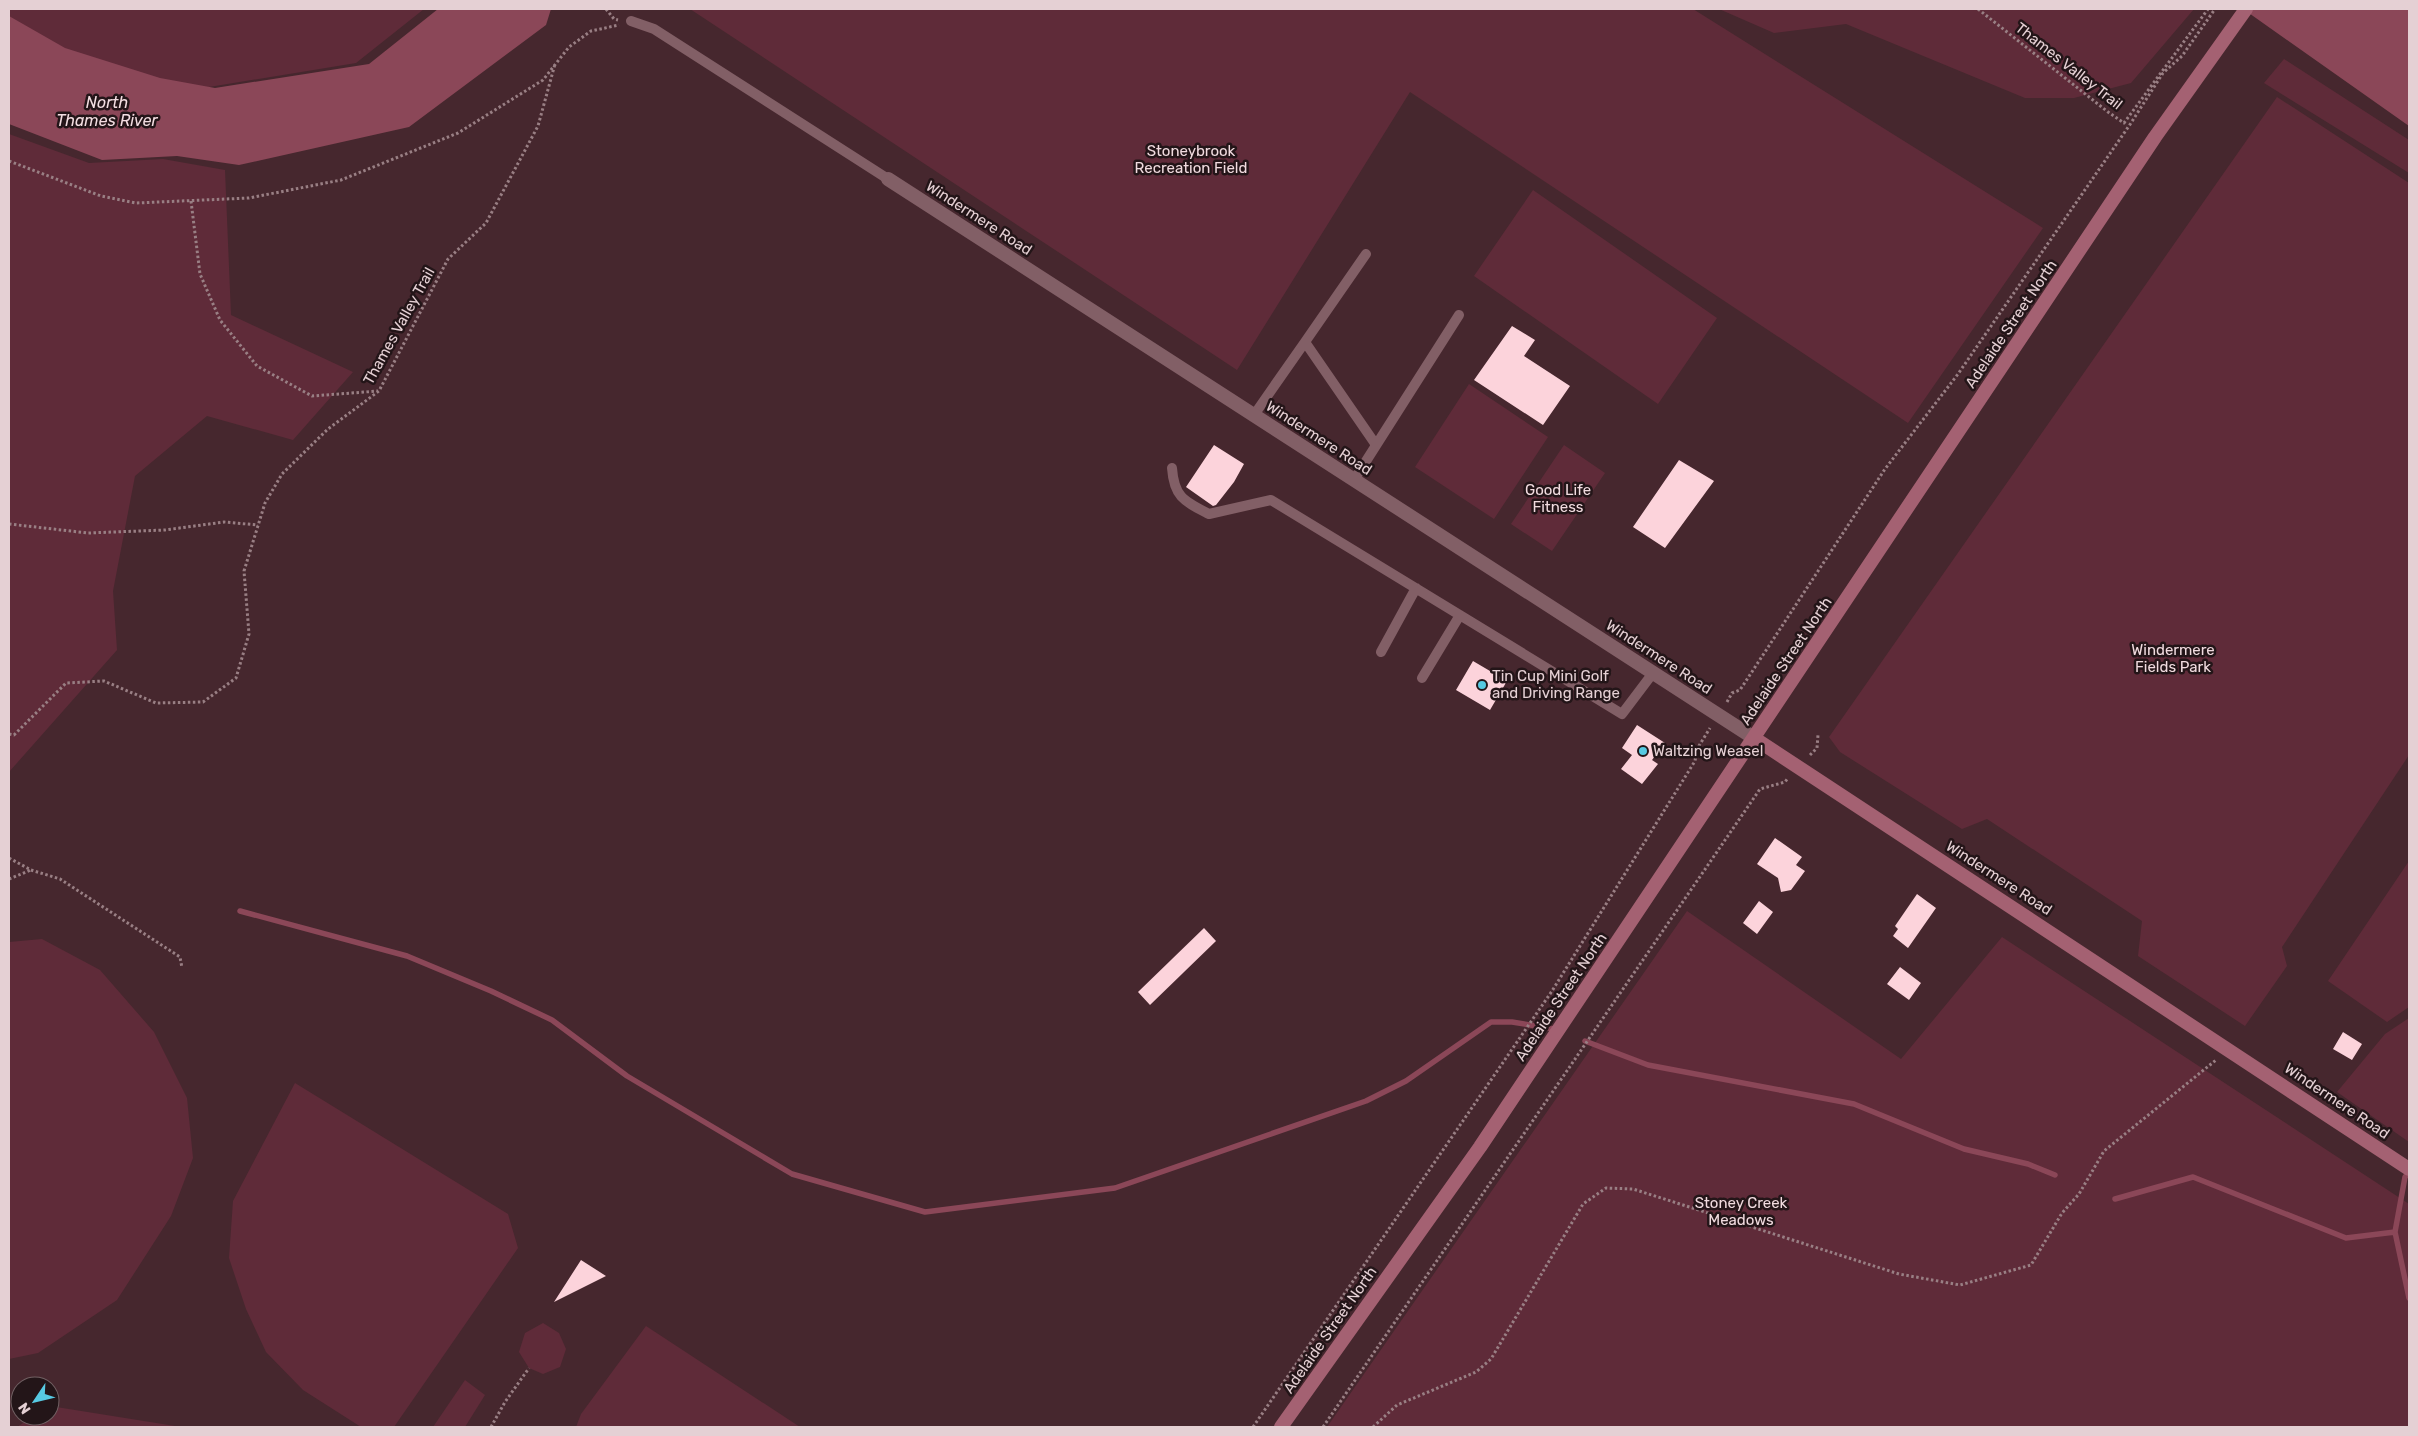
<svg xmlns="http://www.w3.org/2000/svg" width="2418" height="1436" viewBox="0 0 2418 1436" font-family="Rubik,sans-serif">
  <rect width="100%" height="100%" fill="#46272e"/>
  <path fill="#5f2b39" d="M 9,9 L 424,9 L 356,63 L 203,88 L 147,78 L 53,48 L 9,21 Z
    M 690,9 L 1693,9 L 2043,228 L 1908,423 L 1410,92 L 1237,370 Z
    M 1719,9 L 2194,9 L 2131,83 L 2074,98 L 2025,98 L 1846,24 L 1774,33 Z
    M 2284,59 L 2409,140 L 2409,173 L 2264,83 Z
    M 2277,97 L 2409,183 L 2409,755 L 2282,947 L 2287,966 L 2245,1026 L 2138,956 L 2142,921 L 1987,819 L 1962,829 L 1840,752 L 1829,737 Z
    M 9,134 L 89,163 L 163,159 L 225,170 L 231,315 L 353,372 L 293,440 L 207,416 L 135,476 L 113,591 L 117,650 L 9,772 Z
    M 1533,190 L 1717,318 L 1658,404 L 1474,276 Z
    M 1469,384 L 1548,437 L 1494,519 L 1415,467 Z
    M 1564,445 L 1605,473 L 1552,551 L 1511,524 Z
    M 2409,861 L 2409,1007 L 2387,1022 L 2328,981 Z
    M 1687,911 L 1901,1059 L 2002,937 L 2409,1204 L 2409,1427 L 1327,1427 Z
    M 42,939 L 100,970 L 154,1032 L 187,1098 L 193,1158 L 171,1216 L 117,1300 L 38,1353 L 9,1359 L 9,942 Z
    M 2409,1018 L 2409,1142 L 2337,1092 L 2385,1034 Z
    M 295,1083 L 508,1214 L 518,1248 L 394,1427 L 361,1427 L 303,1390 L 266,1352 L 246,1309 L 229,1258 L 233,1201 Z
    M 543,1323 L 559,1333 L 566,1349 L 560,1367 L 543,1374 L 529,1368 L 519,1352 L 525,1333 Z
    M 646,1326 L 800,1427 L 576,1427 L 581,1414 Z
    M 465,1380 L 485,1395 L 465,1427 L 433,1427 Z
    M 50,1406 L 175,1426 L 177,1427 L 17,1427 L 34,1416 L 50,1416 Z"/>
  <path fill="#8b4758" d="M 438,9 L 551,9 L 546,25 L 409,127 L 239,165 L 177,156 L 102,160 L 9,124 L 9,16 L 65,48 L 160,78 L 215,88 L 369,64 Z
    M 2241,9 L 2409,9 L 2409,126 L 2246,11 Z"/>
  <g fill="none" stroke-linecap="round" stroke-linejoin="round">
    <path stroke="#8b4758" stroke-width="5.5" d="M 240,911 L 407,956 L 491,991 L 552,1020 L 627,1076 L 792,1174 L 925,1212 L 1115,1188 L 1366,1101 L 1406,1081 L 1491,1022 L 1512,1022 L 1554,1029
      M 1585,1041 L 1648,1065 L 1854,1104 L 1964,1149 L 2028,1164 L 2055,1175
      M 2409,1173 L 2405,1177 L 2395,1232 L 2409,1298
      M 2115,1199 L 2193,1177 L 2346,1238 L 2395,1232"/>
  </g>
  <path fill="#fcd3db" d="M 1512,326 L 1535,340 L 1524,356 L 1570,386 L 1543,425 L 1474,380 Z
    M 1214,445 L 1244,464 L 1234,482 L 1216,505 L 1213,506 L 1186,487 Z
    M 1679,460 L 1714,481 L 1665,548 L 1633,527 Z
    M 1473,661 L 1507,681 L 1490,710 L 1456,690 Z
    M 1637,725 L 1665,743 L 1652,760 L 1658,764 L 1642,784 L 1621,769 L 1632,755 L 1622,748 Z
    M 1775,838 L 1802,857 L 1796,865 L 1805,871 L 1791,890 L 1781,892 L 1778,878 L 1757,864 Z
    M 1917,894 L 1936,908 L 1908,948 L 1893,936 L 1898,929 L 1895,926 Z
    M 1759,901 L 1773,912 L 1757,934 L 1743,923 Z
    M 1204,928 L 1216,941 L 1150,1005 L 1138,992 Z
    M 1900,967 L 1921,983 L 1909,1000 L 1887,984 Z
    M 2343,1032 L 2362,1044 L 2352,1060 L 2333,1049 Z
    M 581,1260 L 606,1276 L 554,1302 Z"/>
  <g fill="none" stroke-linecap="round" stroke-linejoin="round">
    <path stroke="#997f84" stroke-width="3" stroke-dasharray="2.5 2.5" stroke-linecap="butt" d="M 606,9 L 614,19 L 618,20
      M 1978,9 L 2108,112 L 2124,123 L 2208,9
      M 9,161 L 101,196 L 136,203 L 249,198 L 341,180 L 458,133 L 543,80 L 569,47 L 591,31 L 619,25
      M 191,201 L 200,274 L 220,320 L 257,366 L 312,396 L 378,391
      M 9,524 L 88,533 L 165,530 L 224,522 L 258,525
      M 1727,702 L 1732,693 L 1740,690 L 1885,469 L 1958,374 L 2131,123 L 2163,73 L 2182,56 L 2215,9
      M 9,734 L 14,735 L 66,683 L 104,681 L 156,703 L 203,702 L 236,678 L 249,634 L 244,571 L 265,503 L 282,474 L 328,429 L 379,391 L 448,259 L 486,223 L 538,126 L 555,64
      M 1810,755 L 1817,748 L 1818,735
      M 9,858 L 31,870 L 60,879 L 180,957 L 182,968
      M 9,879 L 31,870
      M 491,1427 L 505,1402 L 529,1368
      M 1253,1427 L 1552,991 L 1695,761 L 1697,749 L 1710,728
      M 1323,1427 L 1760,789 L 1785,782 L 1788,778
      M 1373,1427 L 1397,1405 L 1476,1372 L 1491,1359 L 1583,1204 L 1606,1188 L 1633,1189 L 1899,1274 L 1960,1285 L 2031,1265 L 2062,1213 L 2079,1194 L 2104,1151 L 2216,1060"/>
    <path stroke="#825f66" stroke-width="10" d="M 631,21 L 654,29 L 888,179
      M 1305,342 L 1366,254
      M 1254,415 L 1305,342 L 1376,445
      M 1172,468 C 1174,497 1184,501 1209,514 L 1271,500 L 1622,714 L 1653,673
      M 1354,480 L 1459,315
      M 1381,652 L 1416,588
      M 1422,678 L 1460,615"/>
    <path stroke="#825f66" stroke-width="14" d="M 888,179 L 1754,738"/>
    <path stroke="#a46172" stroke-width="14" d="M 1754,738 L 2409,1169
      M 1281,1427 L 1480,1147 L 2155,137 L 2246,9"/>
  </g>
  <g fill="#57c9e2" stroke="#231518" stroke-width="2">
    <circle cx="1482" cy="685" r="5"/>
    <circle cx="1643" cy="751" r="5"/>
  </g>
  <g text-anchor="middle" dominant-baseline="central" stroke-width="5" stroke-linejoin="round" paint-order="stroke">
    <g font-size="15" fill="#e5d0d4" stroke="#231518">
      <text transform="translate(2069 66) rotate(38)">Thames Valley Trail</text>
      <text transform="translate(979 218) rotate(33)">Windermere Road</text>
      <text transform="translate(2011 324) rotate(-56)">Adelaide Street North</text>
      <text transform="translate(399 326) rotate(-61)">Thames Valley Trail</text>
      <text transform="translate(1319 438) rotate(33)">Windermere Road</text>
      <text transform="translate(1659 657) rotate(33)">Windermere Road</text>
      <text transform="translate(1786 661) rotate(-56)">Adelaide Street North</text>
      <text transform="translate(1999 878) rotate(33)">Windermere Road</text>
      <text transform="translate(1561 997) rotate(-56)">Adelaide Street North</text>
      <text transform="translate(2337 1101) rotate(34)">Windermere Road</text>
      <text transform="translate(1330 1330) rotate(-55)">Adelaide Street North</text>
    </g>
    <g font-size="15" fill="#f1dbdf" stroke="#231518">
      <text x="1191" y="151">Stoneybrook<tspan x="1191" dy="17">Recreation Field</tspan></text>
      <text x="1558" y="490">Good Life<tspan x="1558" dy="17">Fitness</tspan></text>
      <text x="2173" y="650">Windermere<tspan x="2173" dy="17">Fields Park</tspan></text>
      <text x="1741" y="1203">Stoney Creek<tspan x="1741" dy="17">Meadows</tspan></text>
    </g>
    <g font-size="15" fill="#e5d0d4" stroke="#231518" text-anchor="start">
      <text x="1492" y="676">Tin Cup Mini Golf<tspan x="1492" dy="17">and Driving Range</tspan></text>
      <text x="1653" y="751">Waltzing Weasel</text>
    </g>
    <g font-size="16" font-style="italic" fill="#f4dee2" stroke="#231518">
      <text x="107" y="102">North<tspan x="107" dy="18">Thames River</tspan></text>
    </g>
  </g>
  <rect width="2418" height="1436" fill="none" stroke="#e5d0d4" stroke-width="20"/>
  <g transform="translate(35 1401) rotate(235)"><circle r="24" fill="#231518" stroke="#716063"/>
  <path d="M0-4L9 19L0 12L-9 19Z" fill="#57c9e2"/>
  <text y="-8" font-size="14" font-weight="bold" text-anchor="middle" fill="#e5d0d4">N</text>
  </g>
</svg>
